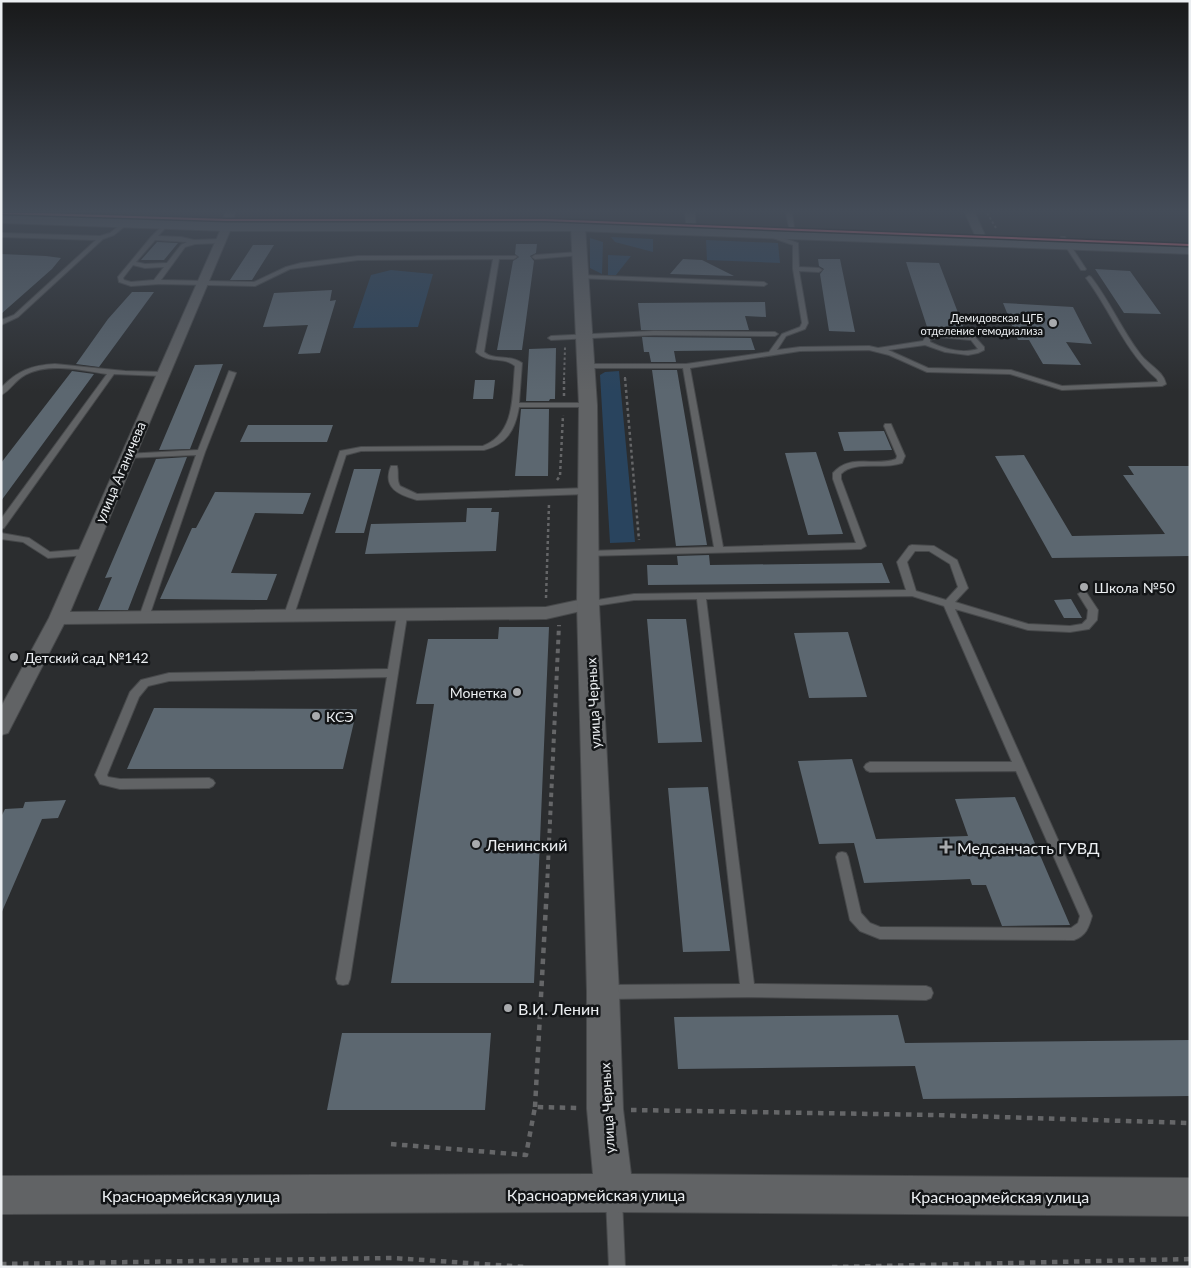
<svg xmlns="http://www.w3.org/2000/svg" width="1191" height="1268" viewBox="0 0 1191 1268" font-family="Lato,sans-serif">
  <rect width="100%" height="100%" fill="#2b2d2f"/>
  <path fill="#29445e" d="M 611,237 L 653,239 L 653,252 L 615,242 Z
    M 590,238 L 603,242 L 602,274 L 590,268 Z
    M 706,240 L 778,243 L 780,263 L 707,260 Z
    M 608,255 L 631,256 L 616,275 L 608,275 Z
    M 391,270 L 433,274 L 418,327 L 353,328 L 371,275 Z
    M 619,371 L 635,542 L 610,543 L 600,375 L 605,372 Z"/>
  <path fill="#5c6770" d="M 157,242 L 178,243 L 164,260 L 141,260 Z
    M 516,244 L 537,244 L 536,253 L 530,256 L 534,261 L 522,350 L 497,350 L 513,261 L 519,257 L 515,254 Z
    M 253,245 L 274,245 L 252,280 L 230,280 Z
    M 1,254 L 46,256 L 61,258 L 52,269 L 1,314 Z
    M 683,259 L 702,260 L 734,276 L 670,274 Z
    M 818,259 L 840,259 L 855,332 L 829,331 L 820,274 L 824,269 L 819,266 Z
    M 906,262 L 939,263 L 965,331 L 928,330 Z
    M 1095,269 L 1130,271 L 1161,314 L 1124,313 Z
    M 332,290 L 330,301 L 336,300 L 320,353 L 298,354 L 308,325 L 263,327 L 274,293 Z
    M 132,292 L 154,292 L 99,367 L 76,364 L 108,319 Z
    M 765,302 L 766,317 L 745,316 L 749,330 L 641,330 L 638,303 Z
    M 1003,303 L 1073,307 L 1092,344 L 1066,342 L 1081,365 L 1043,364 L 1029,340 L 1018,340 Z
    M 642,337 L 751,338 L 755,350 L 674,351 L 676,362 L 651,362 L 649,352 L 644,352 Z
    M 556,348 L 555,399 L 550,399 L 549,401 L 526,401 L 529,349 Z
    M 223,364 L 190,449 L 159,450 L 195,365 Z
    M 652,370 L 677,370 L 707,545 L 676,546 Z
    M 72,371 L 94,374 L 1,501 L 1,463 Z
    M 475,380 L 495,380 L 493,399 L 473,399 Z
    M 521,409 L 549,409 L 548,476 L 515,476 Z
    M 248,425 L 333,425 L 327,442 L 240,442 Z
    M 884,431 L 892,450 L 844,451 L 838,432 Z
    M 816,452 L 843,534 L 808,535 L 785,453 Z
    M 1024,455 L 1072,536 L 1165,534 L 1123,475 L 1134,475 L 1128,466 L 1190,466 L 1190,556 L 1052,558 L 995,456 Z
    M 187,457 L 128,610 L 98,610 L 112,577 L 105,578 L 156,459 Z
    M 354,469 L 381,469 L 364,533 L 335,533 Z
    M 215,492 L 311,493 L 303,514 L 255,513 L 231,573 L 277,574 L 267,600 L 160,599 L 192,528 L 196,528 Z
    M 467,508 L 492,508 L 491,512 L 499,512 L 496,551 L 365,554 L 371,524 L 466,522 Z
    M 709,555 L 710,565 L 882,563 L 890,583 L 648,585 L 647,565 L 678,565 L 677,556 Z
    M 1071,599 L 1082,618 L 1064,618 L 1054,600 Z
    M 647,619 L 686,619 L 702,742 L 658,743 Z
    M 499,627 L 549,627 L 534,983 L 391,983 L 434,704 L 416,704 L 428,639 L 498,639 Z
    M 848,632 L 867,697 L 809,698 L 794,633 Z
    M 154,708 L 357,709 L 343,769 L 127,769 Z
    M 852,759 L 876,839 L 968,836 L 955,799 L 1015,797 L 1070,925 L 1002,926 L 986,885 L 972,885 L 970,879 L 864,883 L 854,843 L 819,844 L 798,761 Z
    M 708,787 L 730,951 L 683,952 L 668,788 Z
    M 66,800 L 58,818 L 42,819 L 1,914 L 1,817 L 5,809 L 23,808 L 25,802 Z
    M 898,1015 L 905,1043 L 1190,1040 L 1190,1096 L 923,1099 L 915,1066 L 678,1069 L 674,1017 Z
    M 342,1033 L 491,1033 L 485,1110 L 327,1110 Z"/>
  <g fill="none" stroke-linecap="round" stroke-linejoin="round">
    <defs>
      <path id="service" d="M 786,213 L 792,213 L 794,228 L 789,227 Z
        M 125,221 L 130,222 L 114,235 L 103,239 L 18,317 L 1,325 L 1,320 L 14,315 L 96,240 L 1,237 L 1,233 L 100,236 L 110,233 Z
        M 166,222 L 169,224 L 158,236 L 181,237 L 194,240 L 221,239 L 224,241 L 221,243 L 195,244 L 185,247 L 161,280 L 254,282 L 286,267 L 301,263 L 358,256 L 516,256 L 517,257 L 514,259 L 499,259 L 484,352 C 494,361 510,354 522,363 L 519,403 L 588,403 L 592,405 L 588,407 L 519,407 C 515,430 507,444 484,450 L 361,451 L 346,455 L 294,615 L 292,617 L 286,617 L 284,615 L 340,451 L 361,447 L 483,446 C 516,433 512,395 515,366 C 504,356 488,364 476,352 L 493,259 L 358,260 L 290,269 L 255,286 L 159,284 L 131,286 L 119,282 L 118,277 L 151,237 ZM 155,240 L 187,242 L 181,245 L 167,263 L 145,264 L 136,262 ZM 133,265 L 145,268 L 164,267 L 154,280 L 131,282 L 124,280 L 123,278 Z
        M 773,233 L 777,233 L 778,236 L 798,243 L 799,267 L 819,268 L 822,270 L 819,272 L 799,271 L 808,323 L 805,329 L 786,336 L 777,350 L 800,347 L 869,346 L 878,348 L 923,341 L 925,338 L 937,333 L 975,337 L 984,347 L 984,350 L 978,353 L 968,355 L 945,352 L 925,345 L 888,350 L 928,368 L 1011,370 L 1062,386 L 1158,382 L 1157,379 C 1125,352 1111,311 1086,278 L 1089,276 L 1091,277 C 1110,301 1122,331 1141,355 C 1149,365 1164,372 1166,384 L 1162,386 L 1062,390 L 1010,374 L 927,372 L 889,355 L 869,350 L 800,351 L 690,368 L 723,547 L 856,543 L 833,479 L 833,473 C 850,453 874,467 896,459 L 897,456 L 884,426 L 885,424 L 891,424 L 905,456 L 902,463 C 882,470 855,460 841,474 L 841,479 L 866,546 L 861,549 L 585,556 L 583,554 L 588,551 L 714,547 L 683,368 L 587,368 L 583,366 L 587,364 L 686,364 L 769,352 L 782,334 L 800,327 L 802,323 L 793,269 L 793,245 L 773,238 ZM 938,337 L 971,340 L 978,349 C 962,354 944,349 930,342 L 930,340 Z
        M 1061,237 L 1065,237 L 1086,269 L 1085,270 L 1081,270 L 1060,238 Z
        M 579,252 L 582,254 L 581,255 L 535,259 L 532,257 L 535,255 Z
        M 580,275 L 764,282 L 767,284 L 764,286 L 578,278 L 577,277 Z
        M 654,331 L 775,332 L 778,334 L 775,336 L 654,335 L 551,340 L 548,338 L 551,336 Z
        M 55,364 L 125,371 L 162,372 L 166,374 L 162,376 L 114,374 L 4,528 L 1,529 L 1,519 L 107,374 C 82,370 48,362 25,375 C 15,380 10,391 1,395 L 1,388 C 17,371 32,365 55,364 Z
        M 229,371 L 236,373 L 205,452 L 149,617 L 147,619 L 141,619 L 139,617 L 196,455 L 126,458 L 122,456 L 126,454 L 198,450 Z
        M 391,466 L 397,466 C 399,473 396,479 400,486 L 417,494 L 587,488 L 591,491 L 587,494 L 417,500 C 399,495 382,488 391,466 Z
        M 1,533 L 29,538 L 50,552 L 87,549 L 92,552 L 87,555 L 48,558 L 23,542 L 1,539 Z
        M 912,545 L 934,546 L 957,560 L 968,588 L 955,602 L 1028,624 L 1070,626 L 1082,624 L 1087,619 L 1088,610 L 1078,594 L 1083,591 L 1086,592 L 1098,610 L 1097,620 L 1089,629 L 1070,632 L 1028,630 L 955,609 L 1092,916 C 1089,927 1086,936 1074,940 L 880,939 L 860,931 L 850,920 L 836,857 L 838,853 L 842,852 L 846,853 L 848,857 L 861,913 L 870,923 L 880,927 L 1071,928 L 1078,923 L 1080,916 L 1016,771 L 870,772 L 866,770 L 864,767 L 866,764 L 870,762 L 1012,762 L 944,606 L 912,596 L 706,599 L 754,984 L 926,986 L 931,988 L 933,993 L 931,998 L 926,1000 L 748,997 L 607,999 L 602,997 L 600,992 L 602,987 L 607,985 L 740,984 L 697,599 L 634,600 L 588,607 L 585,606 L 583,604 L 585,602 L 634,594 L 906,590 L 897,562 L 909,546 ZM 915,551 L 929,551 L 950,564 L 958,587 L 946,600 L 916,591 L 907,562 Z
        M 402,613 L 407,616 L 350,979 L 348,984 L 343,985 L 338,984 L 336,979 L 387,677 L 169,681 L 148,686 L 139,697 L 107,775 L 108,777 L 120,779 L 209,778 L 213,780 L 215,783 L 213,786 L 209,788 L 120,789 L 100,784 L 95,775 L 130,692 L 141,680 L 169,673 L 388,669 L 397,616 Z
        M 614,1191 L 620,1193 L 622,1199 L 625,1267 L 609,1267 L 606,1199 L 608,1193 Z"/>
      <path id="minor" d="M 225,213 L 235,213 L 230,231 L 70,612 L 546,607 L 588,598 L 594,600 L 597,604 L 594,608 L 546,619 L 64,624 L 8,733 L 1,735 L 1,707 L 49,618 L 220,231 Z
        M 685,213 L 695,213 L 696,233 L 692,234 L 687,231 Z
        M 965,213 L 975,213 L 988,242 L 987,244 L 979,244 Z"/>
      <path id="tertiary" d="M 578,222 L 585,226 L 597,405 L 599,604 L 619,992 L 623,1109 L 631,1174 L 1190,1178 L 1190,1216 L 614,1212 L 1,1214 L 1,1176 L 593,1174 L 587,1109 L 587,992 L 577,604 L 579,405 L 571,226 Z"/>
      <path id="primary" d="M 1,213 L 226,221 L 578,221 L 1190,244 L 1190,254 L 578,231 L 226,231 L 1,223 Z"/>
    </defs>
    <use href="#service" stroke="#47494b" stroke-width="2"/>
    <use href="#minor" stroke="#47494b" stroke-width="2"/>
    <use href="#tertiary" stroke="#47494b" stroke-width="2"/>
    <use href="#primary" stroke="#47494b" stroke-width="2"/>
    <path stroke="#656668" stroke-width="2" stroke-dasharray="2.5 2.5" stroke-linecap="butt" d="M 987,213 L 996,228
      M 625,377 L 625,380
      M 564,380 L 565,347"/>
    <path stroke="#656668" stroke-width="2.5" stroke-dasharray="3 3" stroke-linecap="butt" d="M 625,378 L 639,540
      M 564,396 L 564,378
      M 557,480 L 560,476 L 563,415
      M 546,598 L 549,504"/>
    <path stroke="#656668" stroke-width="4" stroke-dasharray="4.5 4.5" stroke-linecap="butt" d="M 547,887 L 559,625"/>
    <path stroke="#656668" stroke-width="4.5" stroke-dasharray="5.5 5.5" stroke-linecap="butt" d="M 535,1107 L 547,886
      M 631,1110 L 935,1115 L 1190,1123
      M 391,1144 L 526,1155 L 535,1107 L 580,1108
      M 1,1264 L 393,1258 L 527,1267
      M 832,1267 L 1190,1259"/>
    <use href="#service" fill="#616365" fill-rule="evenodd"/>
    <use href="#minor" fill="#616365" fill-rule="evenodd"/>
    <use href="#tertiary" fill="#616365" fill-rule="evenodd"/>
    <use href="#primary" fill="#62686e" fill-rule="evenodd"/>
    <defs>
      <path id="tram-1" d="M 1,213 L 43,213 L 227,219 L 545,219 L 1190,244 L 1190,246 L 545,221 L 227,221 L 2,214 Z"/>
    </defs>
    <use href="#tram-1" stroke="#131517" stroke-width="3"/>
    <use href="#tram-1" fill="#fb6d88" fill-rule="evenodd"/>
  </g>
  <linearGradient id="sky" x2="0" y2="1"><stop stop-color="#18191a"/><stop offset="0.54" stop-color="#444c58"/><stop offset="1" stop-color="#444c58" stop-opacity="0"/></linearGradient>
  <rect width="1191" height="391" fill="url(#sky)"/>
  <g fill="#a8aaad" stroke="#131517" stroke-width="2">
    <circle cx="1053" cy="323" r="5"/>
    <circle cx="1084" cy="587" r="5"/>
    <circle cx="14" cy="657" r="5"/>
    <circle cx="517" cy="692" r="5"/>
    <circle cx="316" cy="716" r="5"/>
    <circle cx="476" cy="844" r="5"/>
    <path d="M943.5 839.5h5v5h5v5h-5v5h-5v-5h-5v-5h5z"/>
    <circle cx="508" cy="1008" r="5"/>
  </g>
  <g text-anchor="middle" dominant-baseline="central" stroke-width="5" stroke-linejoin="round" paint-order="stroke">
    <g font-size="11" fill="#ebeef1" stroke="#131517" text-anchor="end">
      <text x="1043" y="317">Демидовская ЦГБ<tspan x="1043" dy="13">отделение гемодиализа</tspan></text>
    </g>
    <g font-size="14" fill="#ebeef1" stroke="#131517">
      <text transform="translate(120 472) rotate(-67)">улица Аганичева</text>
      <text transform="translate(593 703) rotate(-93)">улица Черных</text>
      <text transform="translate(607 1108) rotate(-93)">улица Черных</text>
    </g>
    <g font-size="14" fill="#ebeef1" stroke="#131517" text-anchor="start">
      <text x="1094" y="587">Школа №50</text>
      <text x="24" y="657">Детский сад №142</text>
      <text x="507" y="692" text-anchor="end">Монетка</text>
      <text x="326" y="716">КСЭ</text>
    </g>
    <g font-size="16" fill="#ebeef1" stroke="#131517" text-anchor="start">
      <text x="486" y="844">Ленинский</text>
      <text x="957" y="847">Медсанчасть ГУВД</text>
      <text x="518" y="1008">В.И. Ленин</text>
    </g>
    <g font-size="16" fill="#ebeef1" stroke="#131517">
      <text x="596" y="1194">Красноармейская улица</text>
      <text x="191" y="1195">Красноармейская улица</text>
      <text x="1000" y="1196">Красноармейская улица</text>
    </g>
  </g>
  <rect width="1191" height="1268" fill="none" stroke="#ebeef1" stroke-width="5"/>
</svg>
